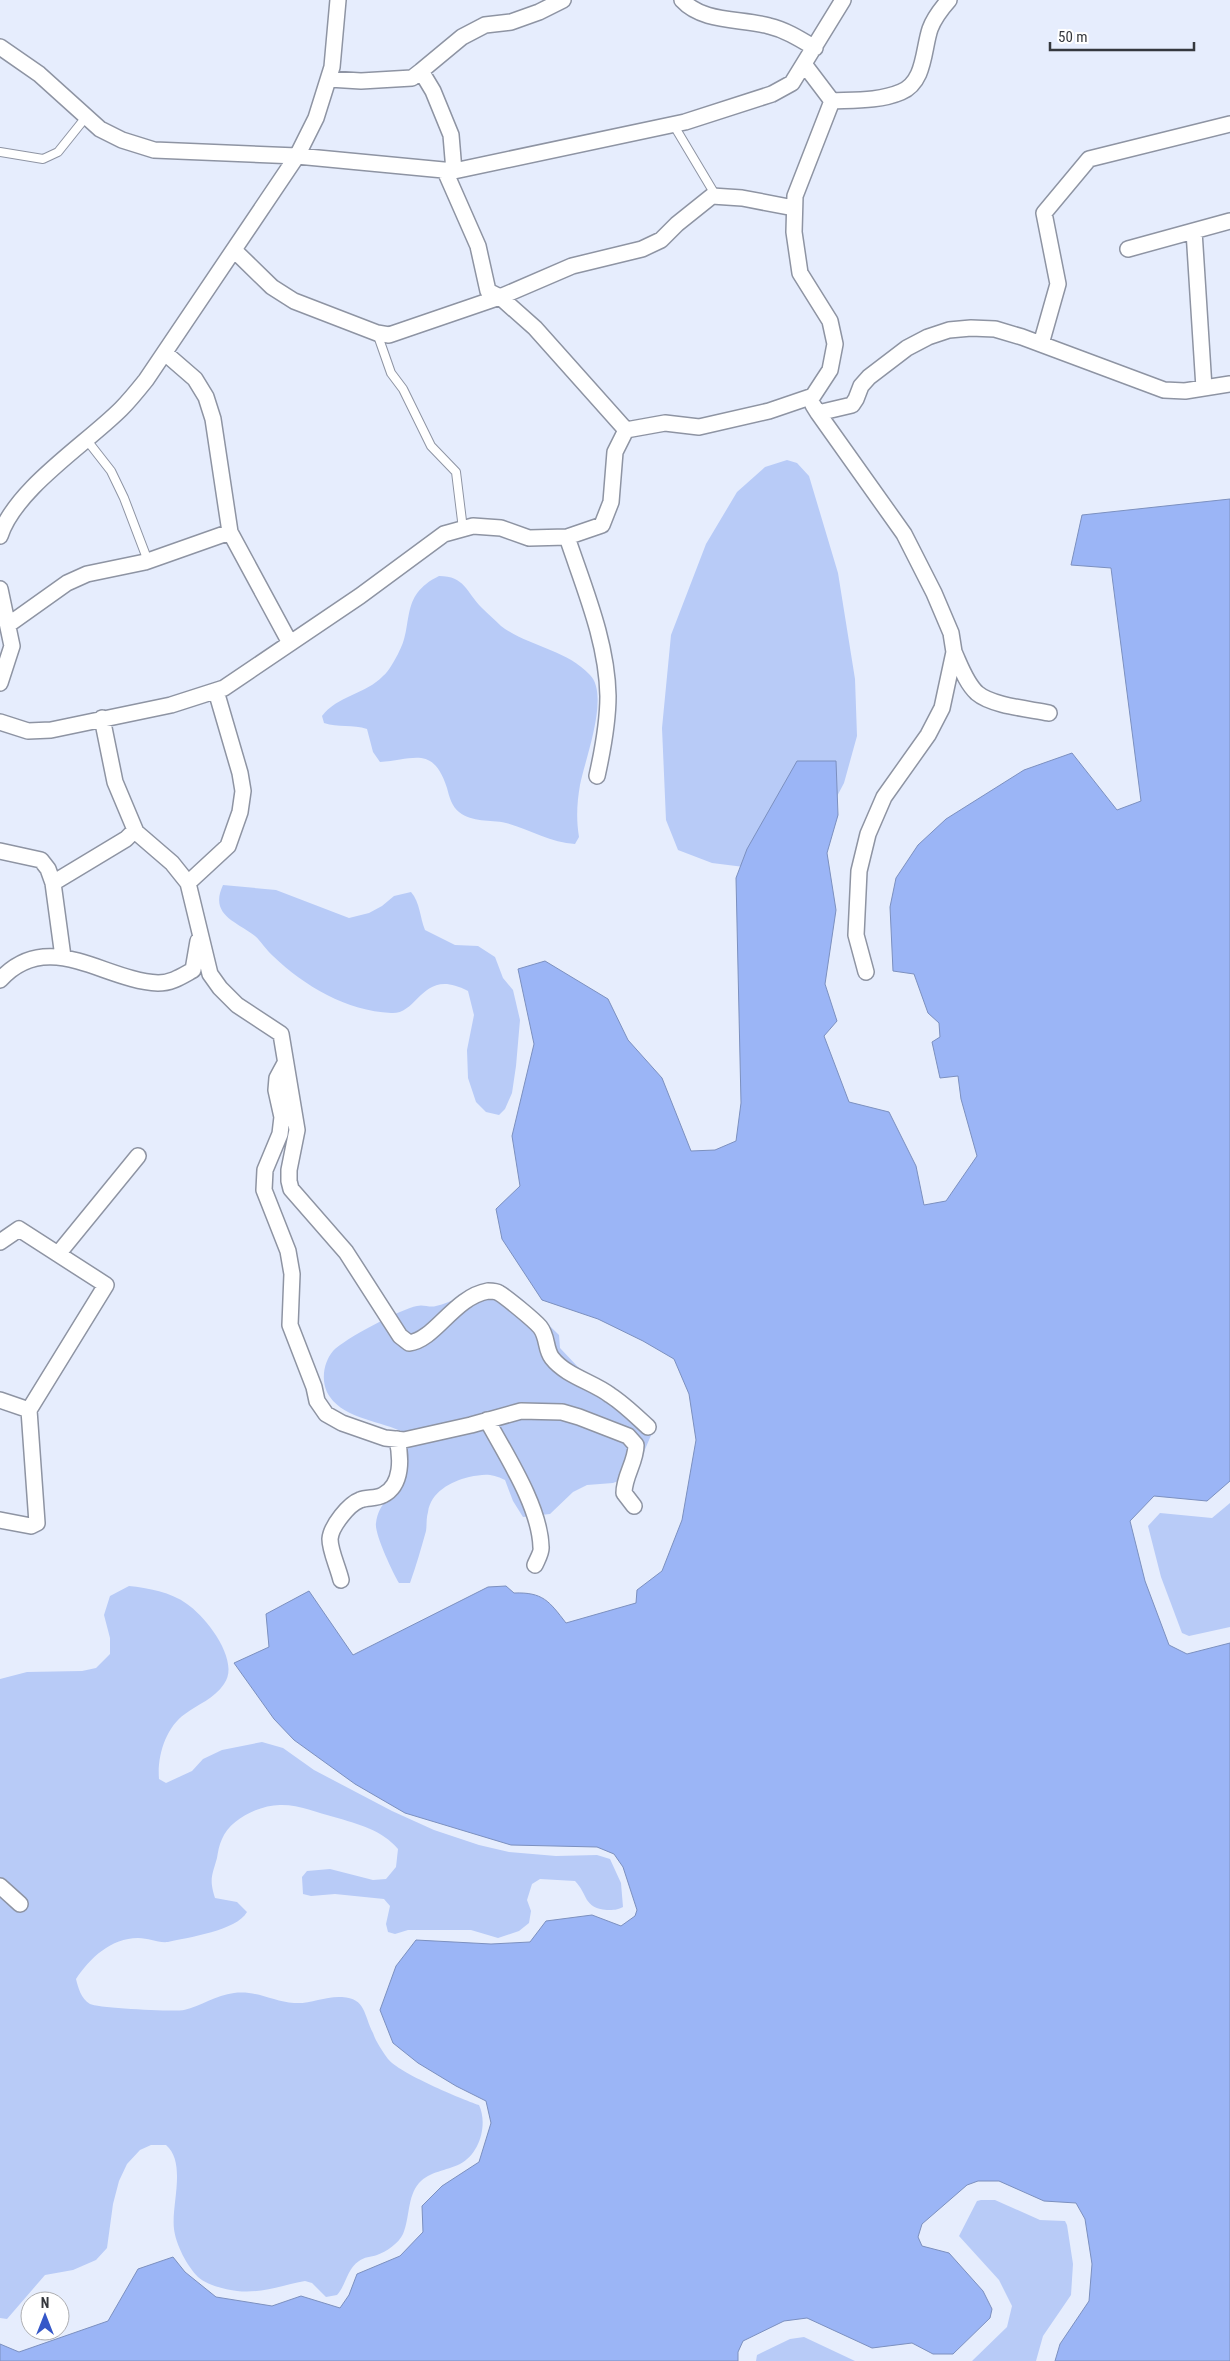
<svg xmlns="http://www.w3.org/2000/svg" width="1230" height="2361" viewBox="0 0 1230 2361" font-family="'Roboto Condensed',sans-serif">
  <rect width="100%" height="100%" fill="#e6edfd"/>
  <path fill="#b8cbf7" d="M 787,460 L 797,463 L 809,476 L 838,573 L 855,679 L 857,736 L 844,783 L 823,823 L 760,869 L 712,863 L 678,850 L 666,820 L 662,728 L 671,635 L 706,544 L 737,492 L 765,467 Z
    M 439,576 C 465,576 466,592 482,608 C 488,614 495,620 501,626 C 529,647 566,649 590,675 C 610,695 585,759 580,785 C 577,802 576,819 579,837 L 575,844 C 551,843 529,829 506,823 C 489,819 473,823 459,812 C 452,807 449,796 447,788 C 433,745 414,760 380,762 L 373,752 L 367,729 C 353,724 338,728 324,723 L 322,716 C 337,696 366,694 383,676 C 389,671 394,661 398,654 C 415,625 398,596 439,576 Z
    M 223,885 L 276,890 L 349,918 L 369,913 L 382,906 L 394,896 L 411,892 C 420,902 420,918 425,930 L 455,945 L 478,946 L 495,957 L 503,978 L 513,990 L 520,1020 L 516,1066 L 512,1093 L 505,1109 L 499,1115 L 486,1112 L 476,1102 L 468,1078 L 467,1050 L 474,1015 L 468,991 C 422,966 419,1015 391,1013 C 347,1011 304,986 273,956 C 266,950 261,941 255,936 C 236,921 209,915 223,885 Z
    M 486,1286 L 507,1288 L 522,1299 L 559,1335 L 560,1348 L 577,1366 L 652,1433 L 634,1475 L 613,1483 L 587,1485 L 573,1492 L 550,1514 L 523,1517 L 513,1501 L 505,1480 C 491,1473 484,1474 469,1477 C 450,1482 431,1492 428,1512 C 426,1519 427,1525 426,1531 C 421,1549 416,1566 410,1583 L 399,1583 C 393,1573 374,1533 376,1523 C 379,1503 388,1501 398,1488 C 411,1472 408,1451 405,1433 C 382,1421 345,1419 330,1397 C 320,1383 323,1363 333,1351 C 344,1339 401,1309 417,1306 C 423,1304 430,1308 436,1306 C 451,1303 470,1291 486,1286 Z
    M 1230,1503 L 1230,1627 L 1189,1636 L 1182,1633 L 1161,1577 L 1148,1526 L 1160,1513 L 1212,1518 Z
    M 129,1586 C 148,1588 171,1592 187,1604 C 206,1617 241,1661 224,1684 C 214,1699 198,1704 185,1714 C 166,1727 157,1756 159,1779 L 166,1783 L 192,1771 L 203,1759 L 222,1750 L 262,1742 L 283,1748 L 314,1770 L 392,1811 L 434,1830 L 479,1845 L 509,1852 L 556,1856 L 597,1855 L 610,1859 L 621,1883 L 623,1907 C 617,1910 614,1910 607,1910 C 583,1908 588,1894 575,1881 L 540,1879 L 532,1884 L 527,1900 L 531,1911 L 529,1923 L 519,1931 L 498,1938 L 471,1930 L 408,1930 L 395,1934 L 388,1932 L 386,1924 L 390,1906 L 384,1899 L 335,1894 L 311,1896 L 303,1894 L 302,1877 L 307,1871 L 330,1869 L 373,1880 L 386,1879 L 396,1867 L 398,1849 C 382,1830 358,1824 334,1817 C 318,1813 300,1805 282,1805 C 261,1804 230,1819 222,1839 C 219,1845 218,1852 217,1858 C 212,1876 209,1879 215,1898 L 237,1902 L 247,1912 C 236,1931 189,1937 168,1942 C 157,1943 149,1938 138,1938 C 111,1938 90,1958 76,1979 C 78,1987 81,1999 90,2004 C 97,2008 175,2012 184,2010 C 201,2006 216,1995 234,1993 C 257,1990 274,2002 294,2003 C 311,2004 325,1996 342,1997 C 366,1998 364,2016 373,2033 C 376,2042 383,2052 388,2059 C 399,2073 461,2099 479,2105 C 488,2124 480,2154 460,2164 C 446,2171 430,2171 419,2183 C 407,2197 410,2218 403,2234 C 399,2243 386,2252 377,2255 C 371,2257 364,2257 359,2261 C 347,2269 346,2285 337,2295 L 326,2297 L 312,2283 L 305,2281 C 283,2285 260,2294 237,2291 C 226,2290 207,2285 198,2277 C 187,2266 176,2245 174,2229 C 171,2205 187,2163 166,2145 L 151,2145 L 140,2150 L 127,2164 L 119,2181 L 113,2204 L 107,2248 L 96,2260 L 73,2270 L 45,2275 L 7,2319 L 0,2318 L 0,1679 L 27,1672 L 82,1671 L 96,1668 L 110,1654 L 110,1638 L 104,1615 L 110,1596 Z
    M 981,2200 L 995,2200 L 1040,2220 L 1065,2221 L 1067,2225 L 1073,2264 L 1071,2295 L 1043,2336 L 1036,2361 L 972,2361 L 1007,2327 L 1012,2306 L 999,2280 L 959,2236 L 977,2201 Z
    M 804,2337 L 855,2361 L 756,2361 L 757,2355 L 790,2339 Z"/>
  <path fill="#9bb5f6" stroke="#7c90bf" d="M 1230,499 L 1230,1481 L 1207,1501 L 1154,1496 L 1130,1521 L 1145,1581 L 1169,1645 L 1187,1654 L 1230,1643 L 1230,2361 L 1055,2361 L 1060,2344 L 1089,2301 L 1092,2264 L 1085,2219 L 1076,2203 L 1044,2201 L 999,2181 L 978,2181 L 967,2185 L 922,2224 L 918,2237 L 922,2246 L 949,2253 L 983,2291 L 992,2309 L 990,2318 L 953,2354 L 933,2354 L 912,2343 L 872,2348 L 807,2318 L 784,2321 L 743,2341 L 738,2352 L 738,2361 L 0,2361 L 0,2344 L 19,2352 L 108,2321 L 138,2269 L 173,2257 L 185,2272 L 216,2297 L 272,2306 L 301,2296 L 340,2308 L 349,2295 L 357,2274 L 400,2256 L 423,2232 L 422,2206 L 442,2186 L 479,2162 L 491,2123 L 486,2101 L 456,2086 L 418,2063 L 393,2043 L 380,2010 L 396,1966 L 416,1940 L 491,1944 L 530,1942 L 546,1921 L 592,1915 L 621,1926 L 635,1916 L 637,1910 L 623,1867 L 614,1854 L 597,1847 L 511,1845 L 405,1813 L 355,1784 L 294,1740 L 274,1719 L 234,1663 L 269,1647 L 266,1614 L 309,1591 L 353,1655 L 488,1587 L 506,1586 L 514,1593 C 543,1592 549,1601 566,1623 L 636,1603 L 637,1590 L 662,1571 L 682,1520 L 696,1440 L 689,1394 L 674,1359 L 643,1341 L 598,1319 L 542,1300 L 502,1239 L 496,1209 L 520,1186 L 512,1136 L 534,1044 L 518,969 L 545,961 L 608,999 L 628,1040 L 662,1078 L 691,1151 L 715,1150 L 736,1141 L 741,1103 L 736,878 L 747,849 L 797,761 L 836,761 L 838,815 L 827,853 L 836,910 L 825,984 L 837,1021 L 824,1036 L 849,1102 L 889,1112 L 916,1166 L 924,1205 L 946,1201 L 977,1156 L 961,1099 L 958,1076 L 940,1078 L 932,1042 L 940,1037 L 939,1023 L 928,1013 L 914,974 L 893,971 L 890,907 L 896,878 L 918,845 L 946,819 L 1024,770 L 1072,753 L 1117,810 L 1141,801 L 1111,568 L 1071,565 L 1082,515 Z"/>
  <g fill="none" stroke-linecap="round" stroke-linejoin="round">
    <defs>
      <path id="service" d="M 673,124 L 716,196
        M 0,152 L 43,159 L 58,152 L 86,117
        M 377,333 L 391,373 L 403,389 L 431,446 L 456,472 L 463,529
        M 86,439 L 111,471 L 124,498 L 148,561"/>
      <path id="minor" d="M 682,0 C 703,23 741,18 769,26 C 786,30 800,39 815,48
        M 0,47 L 39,74 L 100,129 L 122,140 L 154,150 L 297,156 L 454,171 L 685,122 L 772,94 L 792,83 L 843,0
        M 329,79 L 361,81 L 412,78 L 421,71
        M 832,101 C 855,100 880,101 901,92 C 925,82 923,50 930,29 C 934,18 941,9 949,0
        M 445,171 L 478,246 L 488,291 L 500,297 L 535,328 L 626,430
        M 454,171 L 451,135 L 433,91 L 421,71 L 462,37 L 485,25 L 511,22 L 539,12 L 563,0
        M 1194,231 L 1204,388
        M 1128,249 L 1230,221
        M 234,250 L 272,287 L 294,301 L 377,333 L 389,335 L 500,297 L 572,266 L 642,249 L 661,240 L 677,224 L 712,196 L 742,198 L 794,208
        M 1041,344 L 1058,284 L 1044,213 L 1089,159 L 1230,124
        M 165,353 L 195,379 L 206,397 L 213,419 L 230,532 L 290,643
        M 813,405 L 818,413 L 852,405 L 856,399 L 861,386 L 869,377 L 907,348 L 928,337 L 949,330 L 971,328 L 995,329 L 1022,337 L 1164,390 L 1185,391 L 1230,384
        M 818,413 L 904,534 L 934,593 L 951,633 L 954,652 L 942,708 L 928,735 L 884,797 L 868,834 L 859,871 L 856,935 L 866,972
        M 626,430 L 665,423 L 699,427 L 769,411 L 813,396 L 830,370 L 835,344 L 830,321 L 800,273 L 794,232 L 795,196 L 832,101 L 804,64
        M 0,536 C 15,489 86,444 121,409 C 130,400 138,390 146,380 L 297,156 L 316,118 L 332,67 L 338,0
        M 567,537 C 584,588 607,641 608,696 C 608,723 603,749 597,776
        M 0,589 L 12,646 L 0,683
        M 8,625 L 67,583 L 87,574 L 145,562 L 230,532
        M 954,652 C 960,665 966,683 977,693 C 992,706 1030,709 1049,713
        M 102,718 L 115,782 L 136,832 L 172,863 L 188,883 L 210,974 L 220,988 L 237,1005 L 281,1034 L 297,1130 L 289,1170 L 289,1181 L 291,1189 L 346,1252 L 400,1336 L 409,1343 C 435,1340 454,1297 488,1291 C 491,1291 496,1291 499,1293 C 506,1297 534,1320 540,1327 C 548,1337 545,1349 552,1358 C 566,1376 593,1382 610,1395 C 624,1404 636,1416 648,1427
        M 0,722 L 28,731 L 51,730 L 171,705 L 224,688 L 360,596 L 444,534 L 473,526 L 501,528 L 529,538 L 567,537 L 602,525 L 611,502 L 615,452 L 626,430
        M 0,851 L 41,860 L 48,869 L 53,883
        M 188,883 L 228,846 L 240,812 L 243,791 L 240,773 L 216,691
        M 63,957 L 53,883 L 126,839 L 135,830
        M 0,980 C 48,927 105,981 158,983 C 172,983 182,976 193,970 L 198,941
        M 284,1065 L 277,1078 L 276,1090 L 282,1117 L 280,1134 L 265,1170 L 264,1190 L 288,1251 L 292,1274 L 290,1325 L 314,1387 L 317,1401 L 326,1414 L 342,1423 L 385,1438 L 404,1440 L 471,1425 L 521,1411 L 562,1412 L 579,1417 L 628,1436 L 636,1445 C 636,1462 624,1476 624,1493 L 634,1506
        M 0,1242 L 19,1229 L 106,1285 L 29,1410 L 0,1400
        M 58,1254 L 138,1156
        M 487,1420 C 506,1455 540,1507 541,1547 C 542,1552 537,1560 535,1565
        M 0,1520 L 31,1526 L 37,1523 L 29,1410
        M 341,1580 C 338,1567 330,1551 330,1539 C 331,1526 349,1504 360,1500 C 367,1497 376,1499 383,1495 C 403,1485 401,1457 397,1439
        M 0,1886 L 20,1904"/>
    </defs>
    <use href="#service" stroke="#8e94a3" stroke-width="10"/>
    <use href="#minor" stroke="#8e94a3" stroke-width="18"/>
    <use href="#service" stroke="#fff" stroke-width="8"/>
    <use href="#minor" stroke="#fff" stroke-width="15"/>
  </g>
  <g transform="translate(45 2316)"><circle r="24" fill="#ffffff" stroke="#aeafb2"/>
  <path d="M0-4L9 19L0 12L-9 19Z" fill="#3557c8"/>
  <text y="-8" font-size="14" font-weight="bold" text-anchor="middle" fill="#35383e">N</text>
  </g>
  <path d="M1050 42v8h144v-8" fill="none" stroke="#35383e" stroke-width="2.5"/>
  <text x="1058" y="42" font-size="15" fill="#35383e" stroke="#ffffff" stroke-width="4" paint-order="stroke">50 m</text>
</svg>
